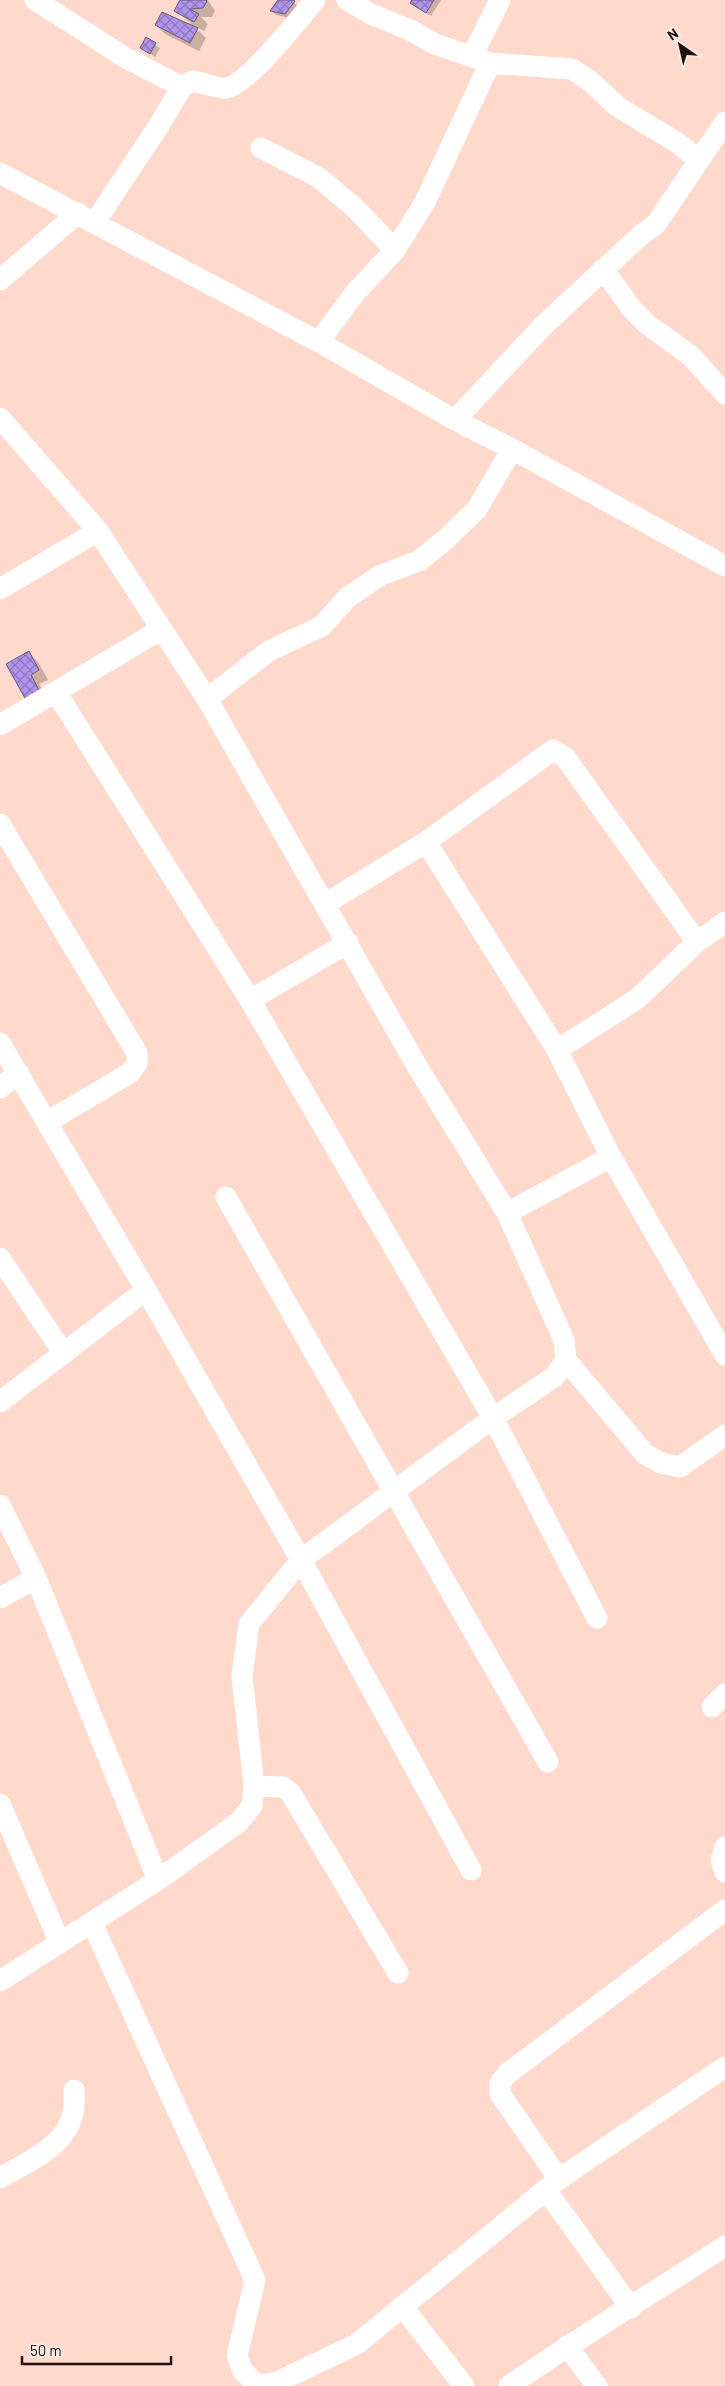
<svg xmlns="http://www.w3.org/2000/svg" width="725" height="2386" viewBox="0 0 725 2386" font-family="Barlow,sans-serif">
  <defs>
    <pattern id="building-cross-hatch" width="8" height="8" patternUnits="userSpaceOnUse" patternTransform="scale(1.25)"><rect width="8" height="8" fill="#b093ec"/><path d="M0 0l8 8M0 8l8-8" fill="none" stroke="#8f77be"/></pattern>
  </defs>
  <rect width="100%" height="100%" fill="#ffd9cb"/>
  <path fill="#0003" d="M 181,0 L 208,0 L 215,11 L 212,17 L 201,17 L 208,24 L 204,31 L 194,26 L 206,38 L 199,51 L 165,34 L 156,25 L 190,25 L 191,23 L 175,11 Z
    M 279,0 L 291,0 L 298,6 L 290,18 L 276,15 L 272,11 Z
    M 413,0 L 441,0 L 431,16 L 416,7 Z
    M 146,39 L 160,48 L 155,57 L 142,48 Z
    M 29,653 L 38,662 L 48,680 L 39,684 L 49,701 L 27,699 Z"/>
  <path fill="url(#building-cross-hatch)" stroke="#665e7b" d="M 180,0 L 206,0 L 207,1 L 203,8 L 190,9 L 199,14 L 194,22 L 174,11 Z
    M 278,0 L 293,0 L 295,1 L 285,14 L 270,11 Z
    M 412,0 L 434,0 L 426,13 L 410,3 Z
    M 162,12 L 198,28 L 190,43 L 155,25 Z
    M 146,37 L 156,43 L 150,54 L 140,48 Z
    M 29,651 L 39,670 L 31,675 L 40,692 L 26,700 L 6,664 Z"/>
  <g fill="none" stroke-linecap="round" stroke-linejoin="round">
    <path stroke="#fff" stroke-width="21" d="M 35,0 L 126,58 L 182,87
      M 347,0 L 371,14 L 412,31 L 435,44 L 490,63 L 572,69 L 590,81 L 618,107 L 678,143 L 698,160
      M 472,56 L 500,0
      M 261,148 L 318,177 L 355,208 L 395,250
      M 0,173 L 319,342 L 455,420 L 512,449 L 725,566
      M 95,222 L 158,127 L 182,87 L 192,81 C 201,82 219,89 226,88 C 249,84 299,19 315,0
      M 603,269 L 632,309 L 647,324 L 691,356 L 725,394
      M 0,280 L 78,213
      M 319,342 L 354,294 L 395,250 L 425,202 L 490,63
      M 0,418 L 98,531 L 207,699 L 417,1066 L 507,1213 L 564,1340 L 566,1360 L 554,1377 L 493,1418 L 301,1560 L 249,1624 L 242,1676 L 254,1786 L 252,1806 L 239,1822 L 158,1880 L 0,1981
      M 455,420 L 543,326 L 641,235 L 656,224 L 725,122
      M 0,589 L 98,531
      M 56,692 L 250,1000 L 493,1418 L 597,1618
      M 207,699 L 269,651 L 322,626 L 348,597 L 381,575 L 419,561 L 446,539 L 477,509 L 512,449
      M 0,725 L 162,629
      M 0,824 L 137,1053 L 137,1063 L 130,1073 L 47,1122
      M 426,842 L 557,1050 L 611,1157 L 725,1355
      M 325,904 L 426,842 L 553,750 L 565,757 L 697,942
      M 250,1000 L 348,943
      M 0,1043 L 146,1290 L 301,1560 L 471,1870
      M 557,1050 L 637,999 L 697,942 L 725,922
      M 0,1088 L 19,1073
      M 226,1197 L 548,1762
      M 507,1213 L 611,1157
      M 0,1258 L 64,1354
      M 566,1360 L 645,1454 L 661,1463 L 680,1467 L 725,1435
      M 0,1402 L 146,1290
      M 0,1505 L 36,1578 L 158,1880
      M 0,1598 L 36,1578
      M 712,1707 L 725,1694
      M 254,1786 L 283,1787 L 290,1792 L 398,1973
      M 0,1804 L 60,1943
      M 725,1847 L 721,1860 L 725,1872
      M 92,1923 L 255,2280 L 237,2356 L 243,2371 L 257,2385 L 275,2383 L 357,2344 L 559,2179 L 725,2067
      M 0,2178 C 27,2162 66,2147 73,2113 C 75,2106 74,2097 74,2090
      M 559,2179 L 500,2094 L 500,2083 L 507,2074 L 725,1910
      M 546,2190 L 631,2308
      M 402,2306 L 464,2386
      M 567,2346 L 597,2386
      M 509,2386 C 580,2337 653,2293 725,2246"/>
  </g>
  <g transform="translate(680 45) rotate(326)" stroke="#fbece6" stroke-width="4" paint-order="stroke">
  <path d="M0-4L9 19L0 12L-9 19Z" fill="#20130e"/>
  <text y="-8" font-size="14" font-weight="bold" text-anchor="middle" fill="#20130e">N</text>
  </g>
  <path d="M22 2356v8h149v-8" fill="none" stroke="#20130e" stroke-width="2.5"/>
  <text x="30" y="2356" font-size="15" fill="#20130e" stroke="#fbece6" stroke-width="4" paint-order="stroke">50 m</text>
</svg>
